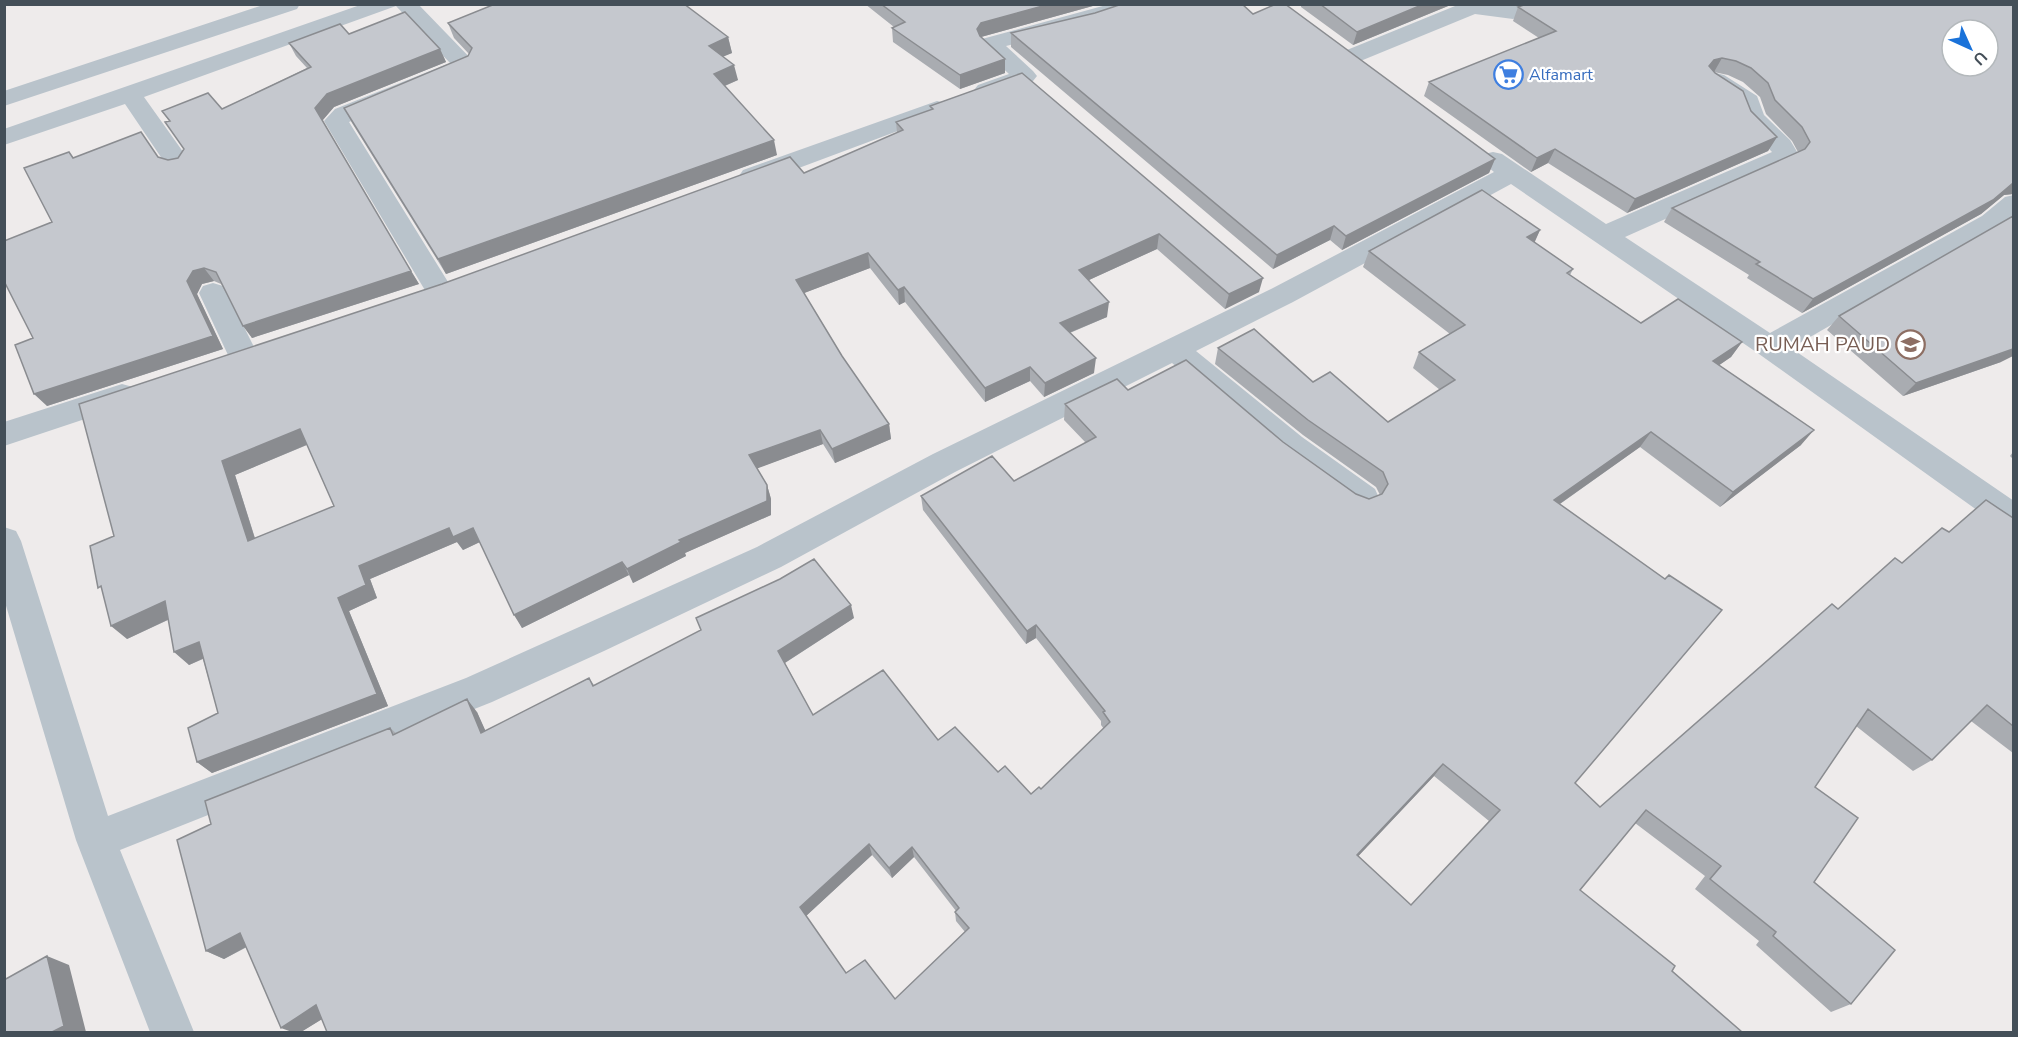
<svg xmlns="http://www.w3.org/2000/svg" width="2018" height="1037" viewBox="0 0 2018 1037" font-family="'Nunito Sans',sans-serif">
  <rect width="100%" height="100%" fill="#eeebeb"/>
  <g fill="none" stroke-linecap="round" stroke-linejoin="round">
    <path fill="#b9c3cb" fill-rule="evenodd" d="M 266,4 L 300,4 L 297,9 L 4,106 L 4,91 Z
      M 363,4 L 418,4 L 477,65 L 473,70 L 349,122 L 453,290 L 449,297 L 439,300 L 429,297 L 324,121 L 335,109 L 450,63 L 396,6 L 144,97 L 191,163 L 187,169 L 178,171 L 169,169 L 125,104 L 4,145 L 4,129 Z
      M 1110,4 L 1145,4 L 1142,9 L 1093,25 L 1006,46 L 1033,71 L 1037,76 L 1033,81 L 994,95 L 986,97 L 978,95 L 974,90 L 978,85 L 1009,74 L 982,49 L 979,44 L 982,39 Z
      M 1460,4 L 1544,4 L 1541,9 L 1513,19 L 1475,14 L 1358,62 L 1350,64 L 1342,62 L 1338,57 L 1342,52 Z
      M 1716,73 L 1724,75 L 1757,96 L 1764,115 L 1790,140 L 1799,155 L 1795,161 L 1625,237 L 1770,333 L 1982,216 L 2005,197 L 2014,195 L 2014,217 L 2000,228 L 1791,348 L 2014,501 L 2014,532 L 2002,528 L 1759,354 L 1511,184 L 1293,302 L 1196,351 L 1302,437 L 1375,489 L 1379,498 L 1375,507 L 1363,511 L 1351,507 L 1280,455 L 1172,363 L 955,472 L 781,567 L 604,651 L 492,702 L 120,850 L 194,1032 L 150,1032 L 76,840 L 4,599 L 4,527 L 16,531 L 21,541 L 108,816 L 466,678 L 757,547 L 933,454 L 1273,288 L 1494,172 L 1480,160 L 1484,154 L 1493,152 L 1502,154 L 1606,224 L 1772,152 L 1744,123 L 1737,104 L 1708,85 L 1704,80 L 1708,75 Z
      M 937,101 L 946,103 L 949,108 L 946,113 L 761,182 L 752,184 L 743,182 L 739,176 L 743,170 Z
      M 213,283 L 223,286 L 227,293 L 258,355 L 253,363 L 243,366 L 233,363 L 228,355 L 199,293 L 203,286 Z
      M 122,384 L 133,387 L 137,395 L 133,403 L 4,446 L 4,422 Z"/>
  </g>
  <path fill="#a9acb1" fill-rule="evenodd" d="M 495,4 L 692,4 L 687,7 L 728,37 L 732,53 L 723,56 L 738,80 L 725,86 L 777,155 L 446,274 L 352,123 L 344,108 L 468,56 L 469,54 L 454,38 L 448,23 Z
    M 865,4 L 1100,4 L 981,37 L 1005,73 L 960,89 L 893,42 L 892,28 L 894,27 Z
    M 1301,4 L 1453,4 L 1353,45 L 1301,7 Z
    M 2013,4 L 2013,194 L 2004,195 L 1981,214 L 1802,313 L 1747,278 L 1749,275 L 1664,222 L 1672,208 L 1798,152 L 1792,141 L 1766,114 L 1760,97 L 1743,82 L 1728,75 L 1714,72 L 1777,137 L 1768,151 L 1627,213 L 1548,163 L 1531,172 L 1424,96 L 1429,82 L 1539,38 L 1513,21 L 1518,7 Z
    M 1253,14 L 1495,159 L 1489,173 L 1342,250 L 1330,240 L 1273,269 L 1011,47 L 1011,33 Z
    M 349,34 L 440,49 L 446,62 L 334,107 L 322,121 L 419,284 L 252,338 L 221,284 L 214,281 L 202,284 L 197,294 L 223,349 L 47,406 L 33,338 L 52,222 L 69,152 L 74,158 L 159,158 L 168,160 L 178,158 L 184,149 L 169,121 L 162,111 L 222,109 L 307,68 L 296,56 L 289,43 Z
    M 1022,73 L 1259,292 L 1225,309 L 1157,249 L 1089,280 L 1107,317 L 1070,333 L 1094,373 L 1044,397 L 1030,381 L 985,402 L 905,302 L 899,305 L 870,268 L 804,293 L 842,356 L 889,424 L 891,439 L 835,463 L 823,444 L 757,468 L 767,485 L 771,499 L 771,515 L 685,553 L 686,556 L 633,583 L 629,575 L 522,628 L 480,542 L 463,550 L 457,542 L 370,579 L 377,598 L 349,611 L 388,706 L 212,773 L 197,762 L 218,713 L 203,659 L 189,665 L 168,620 L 127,639 L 114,536 L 804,173 L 897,133 L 896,122 L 931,110 L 930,106 ZM 307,445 L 334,506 L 255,538 L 235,475 Z
    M 1540,230 L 1534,242 L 1573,269 L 1570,275 L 1641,323 L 1742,342 L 1731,357 L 1719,365 L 1801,445 L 1720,507 L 1640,447 L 1560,504 L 1575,783 L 1600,807 L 1838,609 L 1902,563 L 1949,532 L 2013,518 L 2013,753 L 1971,721 L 1932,760 L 1913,771 L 1856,726 L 1815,787 L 1814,882 L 1851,1004 L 1831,1012 L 1756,945 L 1759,941 L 1695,889 L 1705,876 L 1635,823 L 1580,890 L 1672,971 L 322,1019 L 301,1032 L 247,947 L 224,959 L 206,951 L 211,824 L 390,728 L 396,733 L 477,712 L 485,731 L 589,678 L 594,685 L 854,618 L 785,663 L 813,715 L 938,740 L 998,772 L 1031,794 L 1041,789 L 1104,729 L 1101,725 L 1101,721 L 1036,638 L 1026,644 L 923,510 L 921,496 L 1014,481 L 1086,443 L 1064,420 L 1065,404 L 1128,390 L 1283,442 L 1356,494 L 1369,499 L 1380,495 L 1376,487 L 1303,435 L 1215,364 L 1218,348 L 1313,382 L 1388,422 L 1440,390 L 1413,368 L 1419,352 L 1450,334 L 1363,267 L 1369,251 ZM 1434,776 L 1489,821 L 1411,905 L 1358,856 ZM 872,855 L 892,878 L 914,857 L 956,911 L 955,912 L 956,921 L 965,932 L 895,999 L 846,973 L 806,916 Z
    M 1839,316 L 2001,362 L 1903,396 L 1827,330 Z
    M 2013,452 L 2013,459 L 2010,456 Z"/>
  <path fill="#8a8c90" d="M 1050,4 L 1100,4 L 981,37 L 977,43 L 977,29 L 981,23 Z
    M 1424,4 L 1453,4 L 1353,45 L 1357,32 Z
    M 728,37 L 732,53 L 713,61 L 709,46 Z
    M 440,49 L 446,62 L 334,107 L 322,121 L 315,108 L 327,94 Z
    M 1722,58 L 1714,72 L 1709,66 L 1714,60 Z
    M 1005,59 L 1005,73 L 960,89 L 960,75 Z
    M 734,65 L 738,80 L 717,89 L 714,74 Z
    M 1777,137 L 1768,151 L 1627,213 L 1635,199 Z
    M 774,140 L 777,155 L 446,274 L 438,259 Z
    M 1555,149 L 1548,163 L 1531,172 L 1537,158 Z
    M 1495,159 L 1489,173 L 1342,250 L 1346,236 Z
    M 2013,183 L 2013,194 L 2004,195 L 1981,214 L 1802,313 L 1813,299 Z
    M 1334,226 L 1330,240 L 1273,269 L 1277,255 Z
    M 1540,230 L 1533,246 L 1527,237 Z
    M 1159,234 L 1157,249 L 1078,285 L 1079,270 Z
    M 868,253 L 870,268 L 799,295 L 796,280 Z
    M 204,268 L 214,281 L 202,284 L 197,294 L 223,349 L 47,406 L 34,394 L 187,281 L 193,271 Z
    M 411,271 L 419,284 L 252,338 L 243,326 Z
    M 1263,278 L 1259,292 L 1225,309 L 1229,294 Z
    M 904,287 L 905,302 L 899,305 L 898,290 Z
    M 1109,302 L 1107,317 L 1059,337 L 1060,323 Z
    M 1742,342 L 1731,357 L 1702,377 L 1713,361 Z
    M 2013,349 L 2013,356 L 2001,362 L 1903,396 L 1916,383 Z
    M 1096,358 L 1094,373 L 1044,397 L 1045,383 Z
    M 1030,367 L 1030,381 L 985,402 L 985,388 Z
    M 889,424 L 891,439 L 835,463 L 832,449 Z
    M 300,429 L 311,443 L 235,475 L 260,555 L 248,541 L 222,461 Z
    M 820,430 L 823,444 L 753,470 L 749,455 Z
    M 1814,430 L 1801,445 L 1720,507 L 1733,492 Z
    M 1651,432 L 1640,447 L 1544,515 L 1554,500 Z
    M 767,485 L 771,499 L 771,515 L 685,553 L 686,556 L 633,583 L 627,569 L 679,540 Z
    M 449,528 L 473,528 L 482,541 L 463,550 L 457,542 L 370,579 L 377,598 L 349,611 L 388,706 L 212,773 L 197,762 L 338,598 L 359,566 Z
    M 622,562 L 629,575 L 522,628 L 514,615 Z
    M 165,601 L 180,614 L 127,639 L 111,626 Z
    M 851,605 L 854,618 L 783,664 L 778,651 Z
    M 1036,625 L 1036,638 L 1026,644 L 1027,631 Z
    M 199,642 L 213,654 L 189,665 L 174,652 Z
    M 467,699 L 477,712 L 492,745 L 481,733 Z
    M 1443,764 L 1434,776 L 1350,865 L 1357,855 Z
    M 869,844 L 872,855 L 805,917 L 800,907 Z
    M 912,847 L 914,857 L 892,878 L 889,868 Z
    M 240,933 L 257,941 L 224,959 L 206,951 Z
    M 47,956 L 69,965 L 86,1032 L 52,1032 Z
    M 316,1005 L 332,1013 L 301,1032 L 292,1032 L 281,1028 Z"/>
  <path fill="#c5c8ce" stroke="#8a8c90" stroke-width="1.5" fill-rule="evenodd" d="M 495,4 L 684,4 L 728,37 L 709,46 L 734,65 L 714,74 L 774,140 L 438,259 L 344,108 L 468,56 L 472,48 L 448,23 Z
    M 881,4 L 1050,4 L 981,23 L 977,29 L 980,36 L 1005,59 L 960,75 L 892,28 L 905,22 Z
    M 1122,4 L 1242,4 L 1253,14 L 1276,4 L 1285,4 L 1495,159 L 1346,236 L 1334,226 L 1277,255 L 1011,33 L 1095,13 Z
    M 1320,4 L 1424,4 L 1357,32 Z
    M 1527,4 L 2013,4 L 2013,183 L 1993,200 L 1813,299 L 1756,264 L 1760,262 L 1672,208 L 1805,149 L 1810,142 L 1802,127 L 1775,100 L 1768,83 L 1751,68 L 1736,61 L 1722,58 L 1714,60 L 1709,66 L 1715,73 L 1743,91 L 1751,111 L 1777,137 L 1635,199 L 1555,149 L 1537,158 L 1429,82 L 1556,31 L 1518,7 ZM 1952,30 L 1988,30 L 1988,66 L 1952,66 Z
    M 405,12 L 440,49 L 327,94 L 315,108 L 411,271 L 243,326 L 216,272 L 204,268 L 193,271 L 187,281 L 213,336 L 34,394 L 15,345 L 33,338 L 4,281 L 4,241 L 52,222 L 24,168 L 69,152 L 73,158 L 141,132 L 158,157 L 168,160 L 178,158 L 184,149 L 165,122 L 170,121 L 162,111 L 208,93 L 222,109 L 311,67 L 289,43 L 340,24 L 349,34 Z
    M 1022,73 L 1263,278 L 1229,294 L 1159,234 L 1079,270 L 1109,302 L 1060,323 L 1096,358 L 1045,383 L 1030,367 L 985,388 L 904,287 L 898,290 L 868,253 L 796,280 L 842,356 L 889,424 L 832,449 L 820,430 L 749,455 L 767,485 L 767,501 L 679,540 L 681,542 L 627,569 L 622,562 L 514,615 L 473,528 L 453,537 L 449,528 L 359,566 L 366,585 L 338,598 L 377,694 L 197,762 L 188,728 L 218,713 L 199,642 L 174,652 L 165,601 L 111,626 L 101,586 L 98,588 L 90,546 L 114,536 L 79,404 L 442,284 L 790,157 L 804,173 L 903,130 L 896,122 L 933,109 L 930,106 ZM 300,429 L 334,506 L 248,541 L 222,461 Z
    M 1482,190 L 1540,230 L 1527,237 L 1573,269 L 1567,273 L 1641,323 L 1678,299 L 1742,342 L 1713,361 L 1814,430 L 1733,492 L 1651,432 L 1554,500 L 1665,579 L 1669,575 L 1722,610 L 1575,783 L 1600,807 L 1832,604 L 1838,609 L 1895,558 L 1902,563 L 1942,528 L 1949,532 L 1986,500 L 2013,518 L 2013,726 L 1987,705 L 1932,760 L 1868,709 L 1815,787 L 1858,818 L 1814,882 L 1895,950 L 1851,1004 L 1773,936 L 1776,932 L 1710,879 L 1721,866 L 1646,810 L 1580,890 L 1675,966 L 1672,971 L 1742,1032 L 327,1032 L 316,1005 L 281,1028 L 240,933 L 206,951 L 177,840 L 211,824 L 205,801 L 390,728 L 393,735 L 467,699 L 481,733 L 589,678 L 593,686 L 701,630 L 696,618 L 780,579 L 814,559 L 851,605 L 778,651 L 813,715 L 883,670 L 938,740 L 955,727 L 998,772 L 1005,766 L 1031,794 L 1039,787 L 1041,789 L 1110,722 L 1103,712 L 1105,711 L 1036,625 L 1027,631 L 921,496 L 992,456 L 1014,481 L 1096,437 L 1065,404 L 1117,379 L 1128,390 L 1186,360 L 1283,442 L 1356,494 L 1369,499 L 1382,494 L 1388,484 L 1383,472 L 1308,420 L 1218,348 L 1254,329 L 1313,382 L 1330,372 L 1388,422 L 1455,380 L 1419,352 L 1465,325 L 1369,251 ZM 1443,764 L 1500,810 L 1411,905 L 1357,855 ZM 869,844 L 889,868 L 912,847 L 959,908 L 955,912 L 969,928 L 895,999 L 865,960 L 846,973 L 800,907 Z
    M 2013,216 L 2013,349 L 1916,383 L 1839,316 Z
    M 47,956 L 64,1026 L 52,1032 L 4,1032 L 4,980 Z"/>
  <defs>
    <symbol id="supermarket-ring" viewBox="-11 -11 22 22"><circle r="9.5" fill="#fff" stroke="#3f7fe0" stroke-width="1.5"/><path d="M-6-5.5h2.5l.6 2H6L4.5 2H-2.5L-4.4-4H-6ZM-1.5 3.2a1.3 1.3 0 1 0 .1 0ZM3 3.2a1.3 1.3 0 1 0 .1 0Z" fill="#3f7fe0"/></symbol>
    <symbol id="school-ring" viewBox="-11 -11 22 22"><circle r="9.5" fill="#fff" stroke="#8d6e63" stroke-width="1.5"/><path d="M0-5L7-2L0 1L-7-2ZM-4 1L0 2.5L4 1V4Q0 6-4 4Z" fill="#8d6e63"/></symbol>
  </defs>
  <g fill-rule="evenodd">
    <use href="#supermarket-ring" x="1492" y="58" width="33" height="33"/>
    <use href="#school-ring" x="1894" y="328" width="33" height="33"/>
  </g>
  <g text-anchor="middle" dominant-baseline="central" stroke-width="4.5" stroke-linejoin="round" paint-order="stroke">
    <g font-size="16" fill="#366cbe" stroke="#fff" text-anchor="start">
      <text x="1529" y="75">Alfamart</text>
    </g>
    <g font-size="20" fill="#785e54" stroke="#fff" text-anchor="end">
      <text x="1890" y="344">RUMAH PAUD</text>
    </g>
  </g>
  <rect width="2018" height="1037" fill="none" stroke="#444f58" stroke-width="12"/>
  <g transform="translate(1970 48) rotate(135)"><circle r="28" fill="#ffffff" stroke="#b4b9bc" stroke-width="1.5"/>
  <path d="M0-4.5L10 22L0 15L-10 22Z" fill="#1a72d9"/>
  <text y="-9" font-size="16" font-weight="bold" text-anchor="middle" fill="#444f58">U</text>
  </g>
</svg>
